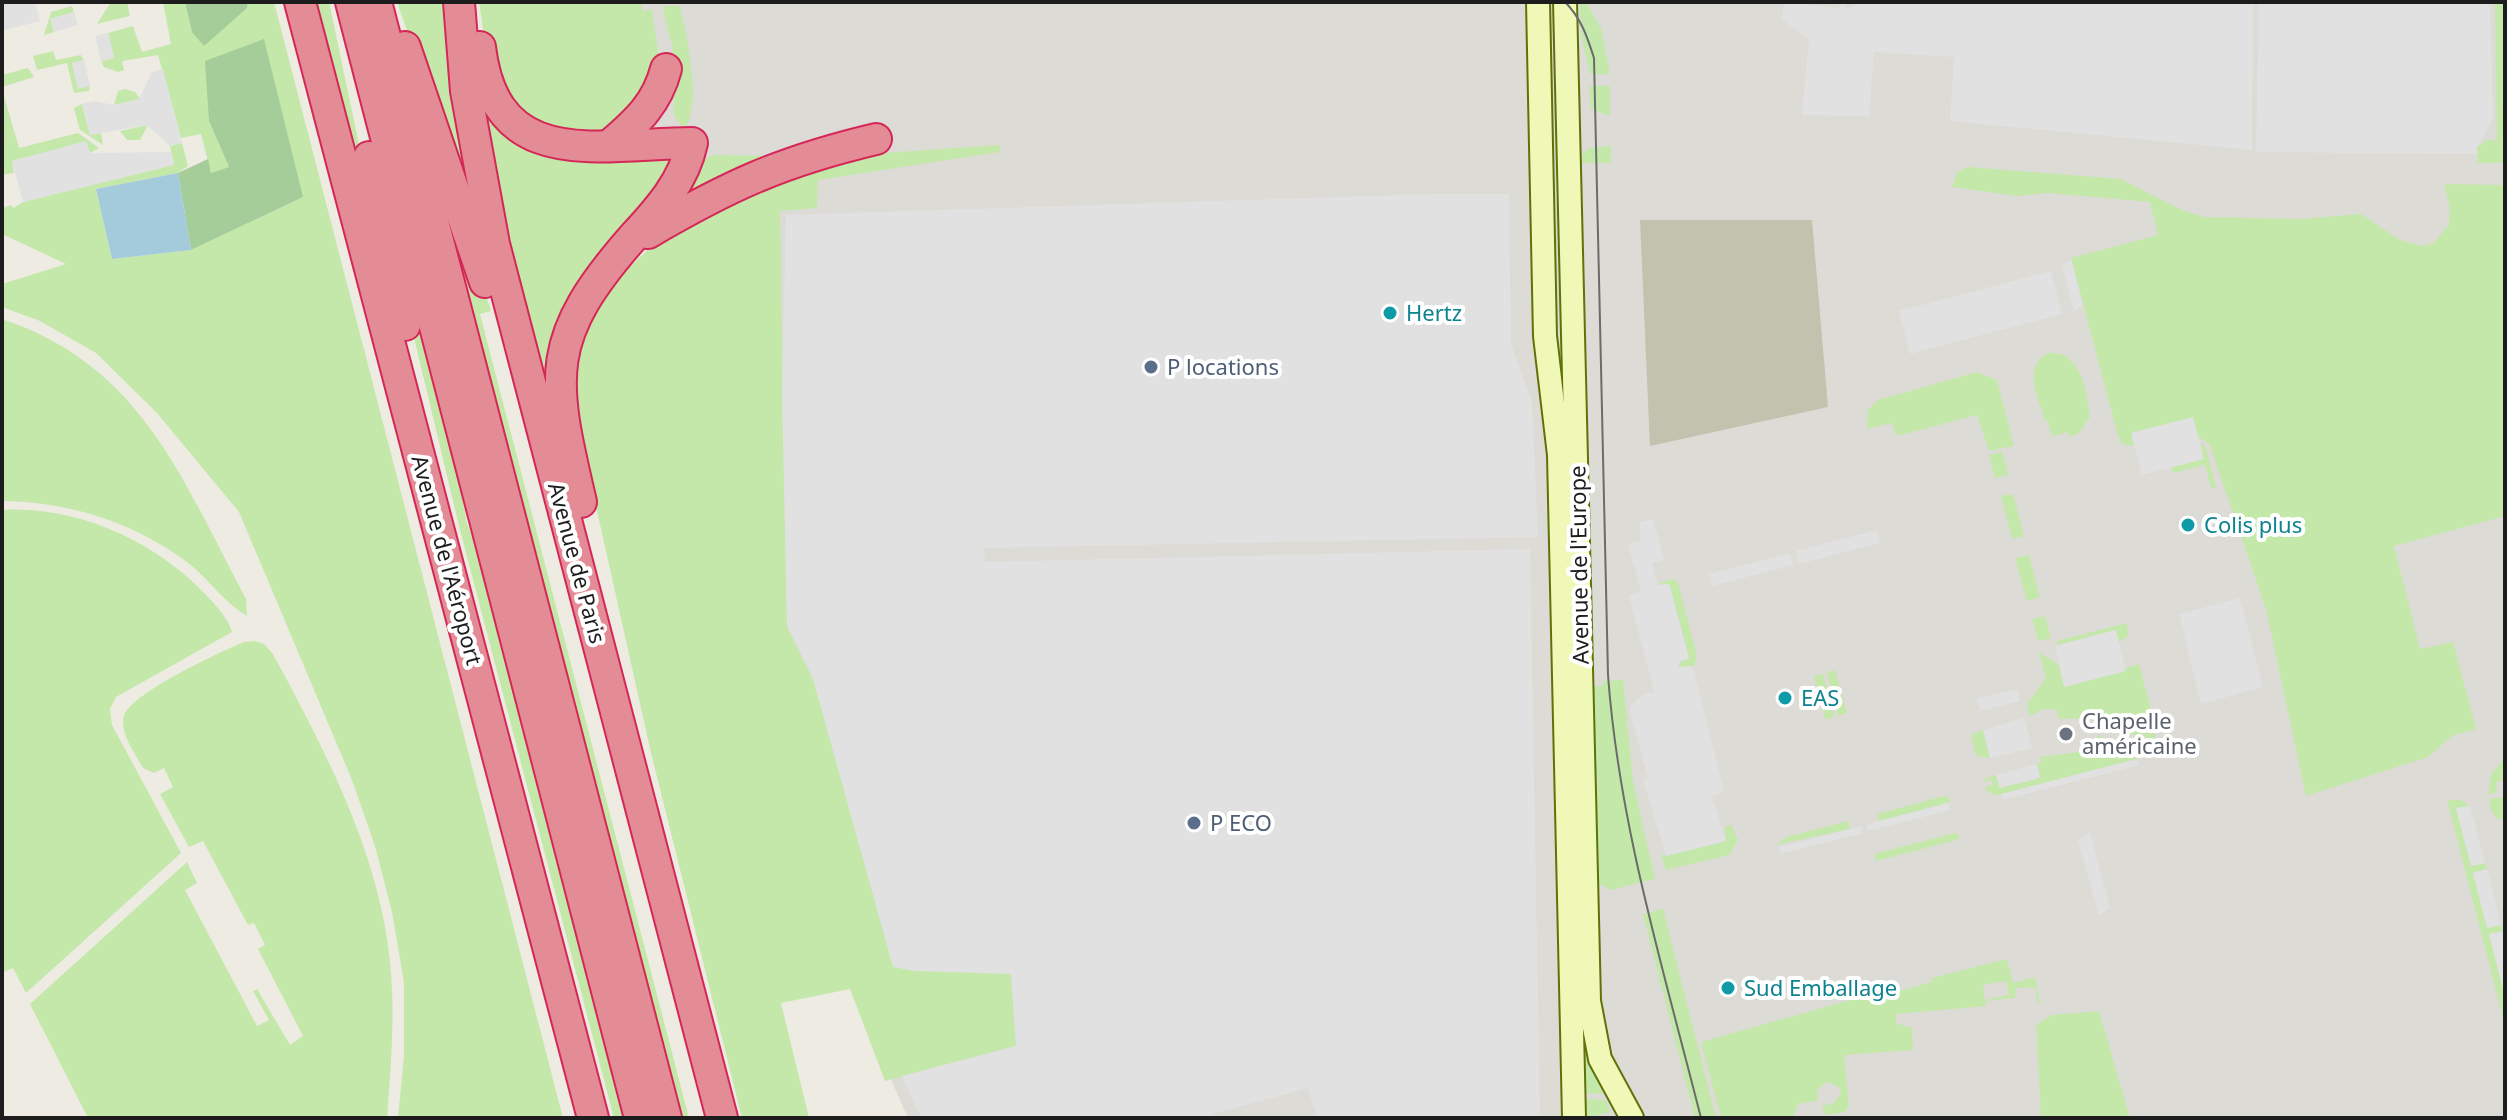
<svg xmlns="http://www.w3.org/2000/svg" width="2507" height="1120" font-family="'Noto Sans',sans-serif">
<style>
.airport{fill:#dddbd5}
.construction{fill:#c1c3af}
.grass{fill:#c4e8aa;fill-rule:evenodd}
.forest{fill:#a4cd99}
.parking{fill:#e1e1e1}
.water{fill:#a4cbdb}
.lines{fill:none;stroke-linecap:round;stroke-linejoin:round}
.secondary-casing{stroke:#5f7207;stroke-width:26}
.highway-casing{stroke:#d52757;stroke-width:34}
.secondary{stroke:#f0f8b8;stroke-width:22}
.highway{stroke:#e48c96;stroke-width:30}
.tram{stroke:#6b6b6b;stroke-width:2}
.culture-dot{fill:#0f9aa8;stroke:#fff;stroke-width:3}
.service-dot{fill:#5c6f8a;stroke:#fff;stroke-width:3}
.worship-dot{fill:#6b7280;stroke:#fff;stroke-width:3}
.labels{text-anchor:middle;stroke-width:8;stroke-linejoin:round;paint-order:stroke}
.culture-label{font-size:22px;fill:#0d838f;stroke:#fff;text-anchor:start}
.service-label{font-size:22px;fill:#4e5e75;stroke:#fff;text-anchor:start}
.street-label{font-size:22px;fill:#1d1d1d;stroke:#fff}
.worship-label{font-size:22px;fill:#5b616d;stroke:#fff;text-anchor:start}
</style>
<rect width="100%" height="100%" fill="#eeebe3"/>
<path class="airport" d="M488,2H2505V1118H908L667,575L679,146Z"/>
<path class="construction" d="M1640,220H1812L1828,407L1650,446Z"/>
<g class="grass">
<path d="M111,2H127L130,16L97,24Z"/>
<path d="M163,2H185L192,32L247,8L248,2H274L563,1118H398L404,1056V983L392,912L375,846L352,780L239,512L157,413L96,353L40,321L2,307V284L66,264L2,234V208L11,205L13,208L23,202L174,164L170,146L182,143L188,166L178,173L96,189L112,259L191,250L303,197L209,121L229,167L211,173L201,134L181,138L158,55L122,61L124,70L118,72L104,67L101,61L114,58L108,33L133,26L142,52L171,44Z"/>
<path d="M313,2H329L364,168L367,213Z"/>
<path d="M397,2H445L467,161L454,165Z"/>
<path d="M479,2H640L643,11L652,9L660,65L635,115L588,140L523,123L485,43Z"/>
<path d="M1580,2H1586L1601,28L1610,74H1590L1581,35Z"/>
<path d="M2495,2H2505V163H2478L2477,147L2487,140H2497Z"/>
<path d="M72,6L74,12L51,19L54,32L44,35L51,12Z"/>
<path d="M662,6H680C686,35 703,105 684,130L674,115L672,45Z"/>
<path d="M53,51L56,60L81,55L84,60L72,63L78,88L90,86L89,91L74,93L67,63L37,70L33,56Z"/>
<path d="M28,68L34,77L2,87V75Z"/>
<path d="M1589,86H1610V116L1591,109Z"/>
<path d="M480,88L495,116L675,154L552,385H542L509,256Z"/>
<path d="M2,89L19,148L78,133L99,148L90,153L86,142L12,161L14,173L2,175Z"/>
<path d="M125,89L135,92L140,99L114,105L118,91Z"/>
<path d="M82,104L90,135L101,133L103,145L80,130L74,108Z"/>
<path d="M148,125L140,140H127L120,131Z"/>
<path d="M1000,145V152L818,180L817,208L780,211L787,626L813,679L1011,973L1016,1046L885,1081L850,989L781,1003L809,1118H742L651,753L581,439L572,393L576,348L586,321L612,283L677,223L840,156Z"/>
<path d="M1611,146V163H1582L1583,154L1589,148Z"/>
<path d="M710,156L716,155L778,156L680,205L699,166Z"/>
<path d="M1968,167L2121,179L2182,210L2204,217L2300,219L2361,214L2400,240L2422,246L2434,243L2449,224L2450,209L2444,184L2505,185V516L2394,546L2420,649L2453,642L2476,729L2452,736L2428,757L2306,796L2266,609L2209,443L2198,437L2193,418L2132,433L2134,446L2122,444L2118,436L2071,258L2158,235L2150,202L2049,193L2017,196L1952,187L1957,172Z"/>
<path d="M454,208L455,245L472,278L471,251L491,311L480,314L689,1118H677L583,753L571,690L440,213Z"/>
<path d="M406,258L455,459L467,523L491,584L630,1118H614L460,530L405,300Z"/>
<path d="M2,319C142,366 182,479 246,599L247,616C225,603 211,582 192,566C137,523 71,502 2,501Z"/>
<path d="M2049,353C2082,350 2086,392 2090,417L2079,433L2070,437L2068,432L2052,436L2048,421H2045C2039,400 2021,365 2049,353Z"/>
<path d="M1977,372L1997,380L2014,446L1989,451L1977,415L1897,436L1892,423L1867,429L1868,410L1878,400Z"/>
<path d="M2201,443L2205,446L2216,487L2211,488L2205,465L2173,473L2171,467L2203,459Z"/>
<path d="M2002,452L2008,475L1995,478L1989,455Z"/>
<path d="M2013,494L2024,536L2012,539L2001,496Z"/>
<path d="M2,510C78,505 157,542 208,597C217,607 228,618 232,632L116,697L110,709L112,725L181,853L26,993L13,968L2,973Z"/>
<path d="M2029,555L2040,597L2027,601L2015,558Z"/>
<path d="M1673,579L1678,582L1697,656L1695,665L1684,669L1678,664L1689,658L1670,585L1657,584Z"/>
<path d="M2045,616L2051,638L2038,641L2032,619Z"/>
<path d="M2127,623L2128,636L2119,642L2115,630L2058,645L2057,641Z"/>
<path d="M255,641L264,644L273,654C329,758 388,869 392,990C394,1033 390,1075 387,1118H88L30,1004L187,862L197,883L185,890L257,1026L269,1020L253,991L257,989L290,1045L303,1036L258,949L265,945L254,923L248,925L203,841L189,847L160,794L173,787L164,768L154,773L143,768C136,755 119,733 124,716C131,693 220,652 244,642Z"/>
<path d="M2039,652L2059,665L2065,687L2139,664L2154,722L2155,739L2100,728L2099,718L2059,719L2056,709H2044L2030,716L2027,704L2046,678Z"/>
<path d="M1835,670L1847,713L1838,716L1827,673Z"/>
<path d="M1823,674L1834,717L1825,719L1814,676Z"/>
<path d="M1623,680L1633,782L1655,879L1611,890L1595,882L1589,687L1603,686V681Z"/>
<path d="M1983,730L1990,758L1976,756L1971,735Z"/>
<path d="M2097,736L2152,747L2137,759L1998,795L1987,792L1985,787L1993,785L1992,780L1983,782L1986,778L1996,775L2000,787L2040,777L2037,764L2042,762L2040,757L2094,750Z"/>
<path d="M2505,758V780L2496,782L2497,792L2488,795L2491,774Z"/>
<path d="M1944,796L1949,797L1950,802L1879,822L1877,814Z"/>
<path d="M2505,797V820C2492,820 2491,809 2489,799Z"/>
<path d="M2447,800H2461L2470,806L2456,809L2471,866L2485,863L2487,869L2473,873L2488,928L2501,925L2503,931L2489,935L2505,989V1026Z"/>
<path d="M1848,821L1850,829L1776,845L1787,837Z"/>
<path d="M1731,825L1738,840L1729,855L1666,870L1661,854L1666,856L1726,841L1725,827Z"/>
<path d="M1955,833L1960,836L1957,840L1876,861L1874,854Z"/>
<path d="M1663,909L1716,1118H1695L1643,914Z"/>
<path d="M2007,959L2013,983L2035,977L2040,1003L2037,1002L2035,987L2016,988L2015,998L1985,1001L1986,1006L1896,1014V1023L1912,1028L1913,1050L1844,1055L1849,1105L1845,1112L1826,1115L1822,1106L1834,1103L1841,1094L1839,1087L1827,1082L1817,1090L1818,1101L1798,1104L1793,1118H1721L1701,1042L1879,992L1881,996L1932,982V978ZM2006,981L2009,995L1985,1000L1983,985Z"/>
<path d="M2099,1011L2130,1118H2041L2036,1025L2052,1015Z"/>
<path d="M1586,1044L1587,1046L1603,1094L1584,1093L1583,1046Z"/>
<path d="M1584,1099L1606,1100L1610,1112L1585,1118Z"/>
</g>
<g class="forest">
<path d="M185,2H248L247,8L204,46L192,32Z"/>
<path d="M264,39L303,197L191,250L178,173L208,159L211,173L229,167L209,121L205,61Z"/>
</g>
<g class="parking">
<path d="M2,2H35L40,21L2,31Z"/>
<path d="M1784,2L1838,8L1843,2L1847,9L1862,2H2253L2252,150L1950,121L1954,57L1874,52L1869,116L1802,115L1809,39L1782,20Z"/>
<path d="M2259,2H2490L2493,119L2477,147L2478,154L2256,152Z"/>
<path d="M74,12L78,25L54,32L50,19Z"/>
<path d="M108,33L114,58L101,61L95,36Z"/>
<path d="M84,60L90,86L78,89L72,63Z"/>
<path d="M163,69L182,143L170,146L147,125L90,135L82,104L94,101L114,105L139,99L152,72Z"/>
<path d="M86,141L90,153L171,152L174,165L23,202L12,161Z"/>
<path d="M1433,194H1509L1511,344L1532,402L1538,537L984,548L985,562L1530,549L1540,1118H1317L1308,1088L1213,1114V1118H921L902,1076L1016,1046L1011,974L915,971L893,967L813,679L787,626L782,391L786,215Z"/>
<path d="M2071,259L2083,304L2074,312L2062,266Z"/>
<path d="M2051,271L2062,314L1910,354L1899,311Z"/>
<path d="M2193,417L2204,459L2142,475L2131,433Z"/>
<path d="M1653,519L1664,560L1652,563L1658,586L1669,584L1689,659L1680,661L1678,667L1692,666L1724,790L1712,797L1726,841L1666,856L1643,780L1648,778L1629,708L1642,695L1654,692L1629,595L1641,591L1628,544L1640,541V522Z"/>
<path d="M1877,530L1880,543L1799,564L1796,551Z"/>
<path d="M1790,553L1793,565L1712,586L1709,574Z"/>
<path d="M2240,598L2263,687L2201,704L2179,614Z"/>
<path d="M2116,630L2126,671L2064,687L2055,646Z"/>
<path d="M2017,689L2020,701L1980,711L1977,699Z"/>
<path d="M2024,718L2032,748L1990,758L1983,730Z"/>
<path d="M2137,759L2139,765L2003,800L2001,794Z"/>
<path d="M2037,764L2040,778L2000,788L1996,775Z"/>
<path d="M1948,803L1950,810L1868,831L1867,824Z"/>
<path d="M2470,806L2485,863L2471,866L2456,808Z"/>
<path d="M1862,826L1863,833L1781,854L1779,847Z"/>
<path d="M2090,832L2110,908L2099,916L2078,840Z"/>
<path d="M2487,869L2501,925L2487,928L2473,873Z"/>
<path d="M2503,931L2505,940L2503,989L2489,934Z"/>
</g>
<path class="water" d="M178,173L191,250L112,259L96,189Z"/>
<g class="lines">
<defs>
<g id="secondary">
<path d="M1538,2L1545,336L1559,455L1574,1118"/>
<path d="M1565,2L1589,1001L1600,1059L1632,1118"/>
</g>
<g id="highway">
<path d="M300,2L593,1118"/>
<path d="M351,2L640,1118"/>
<path d="M376,2L666,1118"/>
<path d="M459,2L466,91L494,244L722,1118"/>
<path d="M405,47L485,282"/>
<path d="M480,47C495,173 597,144 692,143C684,181 659,209 634,236C544,338 551,375 581,502"/>
<path d="M611,144C638,121 657,103 666,69"/>
<path d="M369,157L405,325"/>
<path d="M648,233C730,185 783,161 876,139"/>
</g>
</defs>
<use href="#secondary" class="secondary-casing"/>
<use href="#highway" class="highway-casing"/>
<use href="#secondary" class="secondary"/>
<use href="#highway" class="highway"/>
<path class="tram" d="M1565,2C1581,18 1587,36 1594,58L1608,675C1619,826 1664,971 1701,1118"/>
</g>
<g class="culture-dot">
<circle cx="1390" cy="313" r="8"/>
<circle cx="2188" cy="525" r="8"/>
<circle cx="1785" cy="698" r="8"/>
<circle cx="1728" cy="988" r="8"/>
</g>
<g class="service-dot">
<circle cx="1151" cy="367" r="8"/>
<circle cx="1194" cy="823" r="8"/>
</g>
<circle class="worship-dot" cx="2066" cy="734" r="8"/>
<g class="labels">
<g class="culture-label">
<text x="1406" y="321">Hertz</text>
<text x="2204" y="533">Colis plus</text>
<text x="1801" y="706">EAS</text>
<text x="1744" y="996">Sud Emballage</text>
</g>
<g class="service-label">
<text x="1167" y="375">P locations</text>
<text x="1210" y="831">P ECO</text>
</g>
<g class="street-label">
<text transform="translate(447 560) rotate(75)" y="8">Avenue de l'Aéroport</text>
<text transform="translate(577 563) rotate(75)" y="8">Avenue de Paris</text>
<text transform="translate(1579 565) rotate(-91)" y="8">Avenue de l'Europe</text>
</g>
<g class="worship-label">
<text x="2082" y="729">Chapelle<tspan x="2082" dy="25">américaine</tspan></text>
</g>
</g>
<rect width="2507" height="1120" fill="none" stroke="#1d1d1d" stroke-width="8"/>
</svg>
